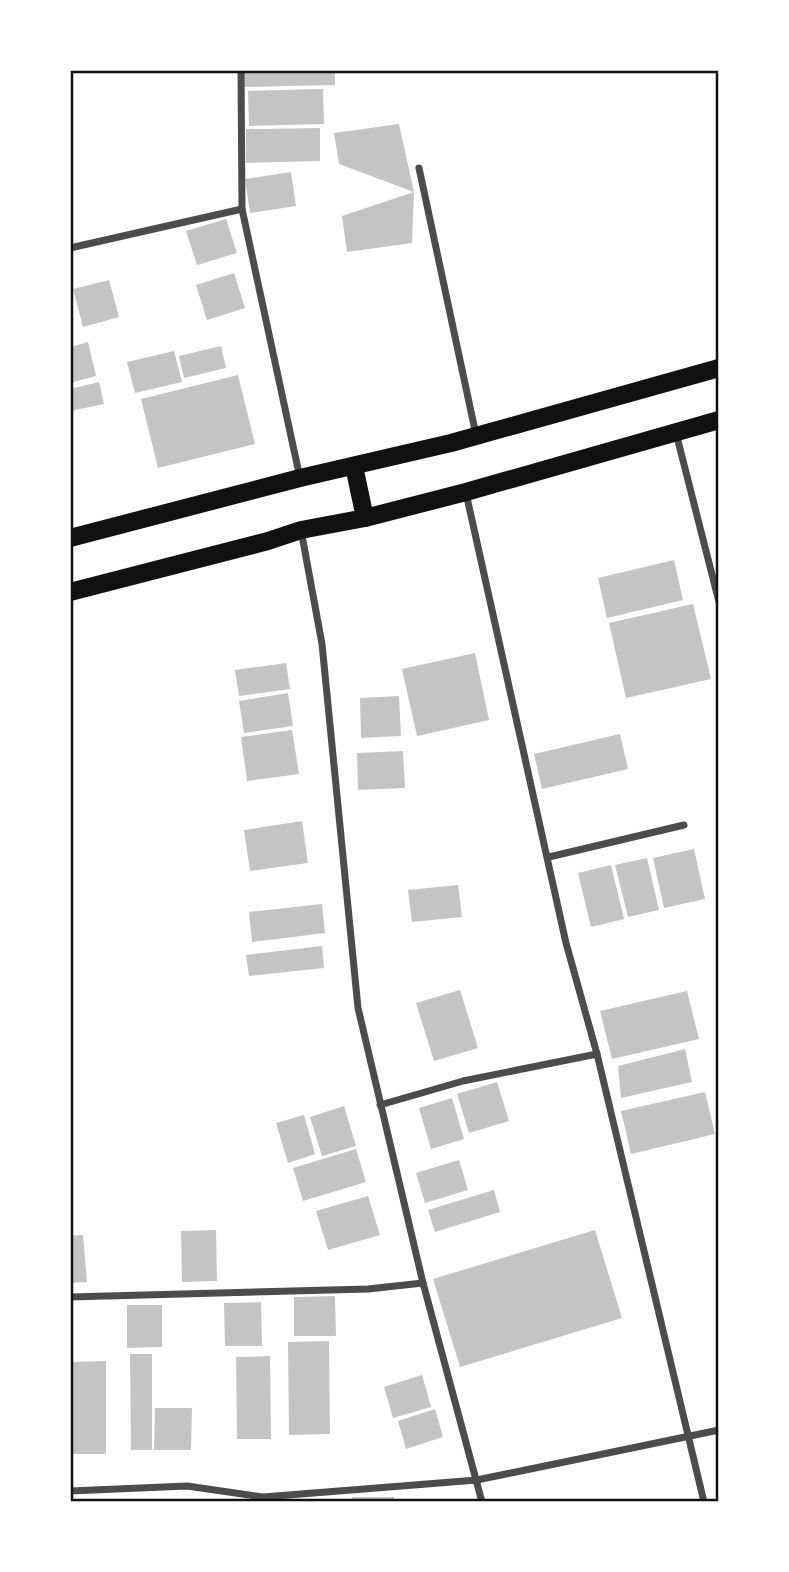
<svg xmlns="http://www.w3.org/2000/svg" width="789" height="1572" font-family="'Fira Sans',sans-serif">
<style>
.building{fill:#c4c4c4}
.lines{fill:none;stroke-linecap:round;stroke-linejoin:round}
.minor{stroke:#4c4c4c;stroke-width:7}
.primary{stroke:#111;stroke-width:18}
.neatline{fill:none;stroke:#111;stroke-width:2.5}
</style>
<rect width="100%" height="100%" fill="#fff"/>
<g class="building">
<path d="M244,70H335V85L244,87Z"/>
<path d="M323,89L324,124L249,126L248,91Z"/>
<path d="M399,124L414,192L339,164L334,133Z"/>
<path d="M320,128V161L246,163V129Z"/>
<path d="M291,172L296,206L250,213L245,179Z"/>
<path d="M414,192L412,243L347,252L342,216Z"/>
<path d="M226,219L237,253L197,265L186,231Z"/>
<path d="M234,273L245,308L207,320L196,285Z"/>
<path d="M109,280L119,317L83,327L73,289Z"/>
<path d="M88,342L96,376L70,383V347Z"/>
<path d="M221,346L226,368L184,378L179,356Z"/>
<path d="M174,351L182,382L135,393L127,362Z"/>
<path d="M238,375L255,444L158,468L141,399Z"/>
<path d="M99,382L104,404L70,411V389Z"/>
<path d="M674,560L683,600L607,618L598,578Z"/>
<path d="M693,604L711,679L626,698L609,623Z"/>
<path d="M475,653L489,720L417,736L402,669Z"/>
<path d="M286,663L290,689L239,696L235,670Z"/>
<path d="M288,693L293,726L244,733L239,701Z"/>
<path d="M399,696L401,736L361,738L360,698Z"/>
<path d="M292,730L299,774L247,781L241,737Z"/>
<path d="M620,734L628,769L542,789L534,754Z"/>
<path d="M403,751L405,788L358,790L357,753Z"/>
<path d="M302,821L308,863L250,871L244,830Z"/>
<path d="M694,849L705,899L664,908L653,858Z"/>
<path d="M647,858L659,910L628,917L615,865Z"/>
<path d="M611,865L624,919L591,927L578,873Z"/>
<path d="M458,885L462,917L412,922L408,890Z"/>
<path d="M322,904L325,933L252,942L249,912Z"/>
<path d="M322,946L324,968L249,976L246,955Z"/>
<path d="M460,990L478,1048L434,1061L416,1003Z"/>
<path d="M687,991L699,1039L612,1059L600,1011Z"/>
<path d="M685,1049L692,1082L621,1098L618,1066Z"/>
<path d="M497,1082L509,1121L469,1133L457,1094Z"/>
<path d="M705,1092L715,1134L631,1154L621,1111Z"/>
<path d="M452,1098L464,1139L431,1149L419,1108Z"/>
<path d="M344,1106L356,1146L322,1156L310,1117Z"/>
<path d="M304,1115L315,1154L288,1163L276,1123Z"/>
<path d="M356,1149L366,1182L303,1201L293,1168Z"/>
<path d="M459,1160L468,1190L425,1203L416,1173Z"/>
<path d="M494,1190L500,1212L435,1232L428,1210Z"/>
<path d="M368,1196L380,1235L328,1250L316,1211Z"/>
<path d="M216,1230L217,1281L182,1282L181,1231Z"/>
<path d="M595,1230L622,1318L460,1367L433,1279Z"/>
<path d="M83,1235L87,1282L70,1283V1236Z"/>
<path d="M335,1296L336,1336H294V1297Z"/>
<path d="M261,1302L262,1346H225L224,1303Z"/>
<path d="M127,1305H162V1347L127,1348Z"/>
<path d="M329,1341L330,1434L289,1435L288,1342Z"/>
<path d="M130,1354H152V1450H131Z"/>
<path d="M270,1356L271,1439H237L236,1357Z"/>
<path d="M106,1361V1454H70V1362Z"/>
<path d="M422,1375L431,1407L393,1418L384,1387Z"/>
<path d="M155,1408H192L191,1450H154Z"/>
<path d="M435,1409L443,1437L406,1449L398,1421Z"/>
<rect x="352" y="1497" width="42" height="5"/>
</g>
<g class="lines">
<g class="minor">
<path d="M241,70L242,209L300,478"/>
<path d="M419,168L476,435"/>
<path d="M70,248L242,209"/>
<path d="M676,433L719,602"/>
<path d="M466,493L566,943L597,1054L704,1502"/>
<path d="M301,530L322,644L358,1008L423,1283L482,1502"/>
<path d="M549,857L684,825"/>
<path d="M380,1105L463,1081L597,1054"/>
<path d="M70,1297L368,1289L423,1283"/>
<path d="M70,1491L187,1486L263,1497L477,1480L719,1430"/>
</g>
<g class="primary">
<path d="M354,466L365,518"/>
<path d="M70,538L300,478L451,443L719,368"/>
<path d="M70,592L268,541L301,530L365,518L466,492L719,420"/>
</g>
</g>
<rect width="789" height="1572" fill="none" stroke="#ffffff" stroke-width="144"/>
<rect x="72" y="72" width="645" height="1428" class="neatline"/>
</svg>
